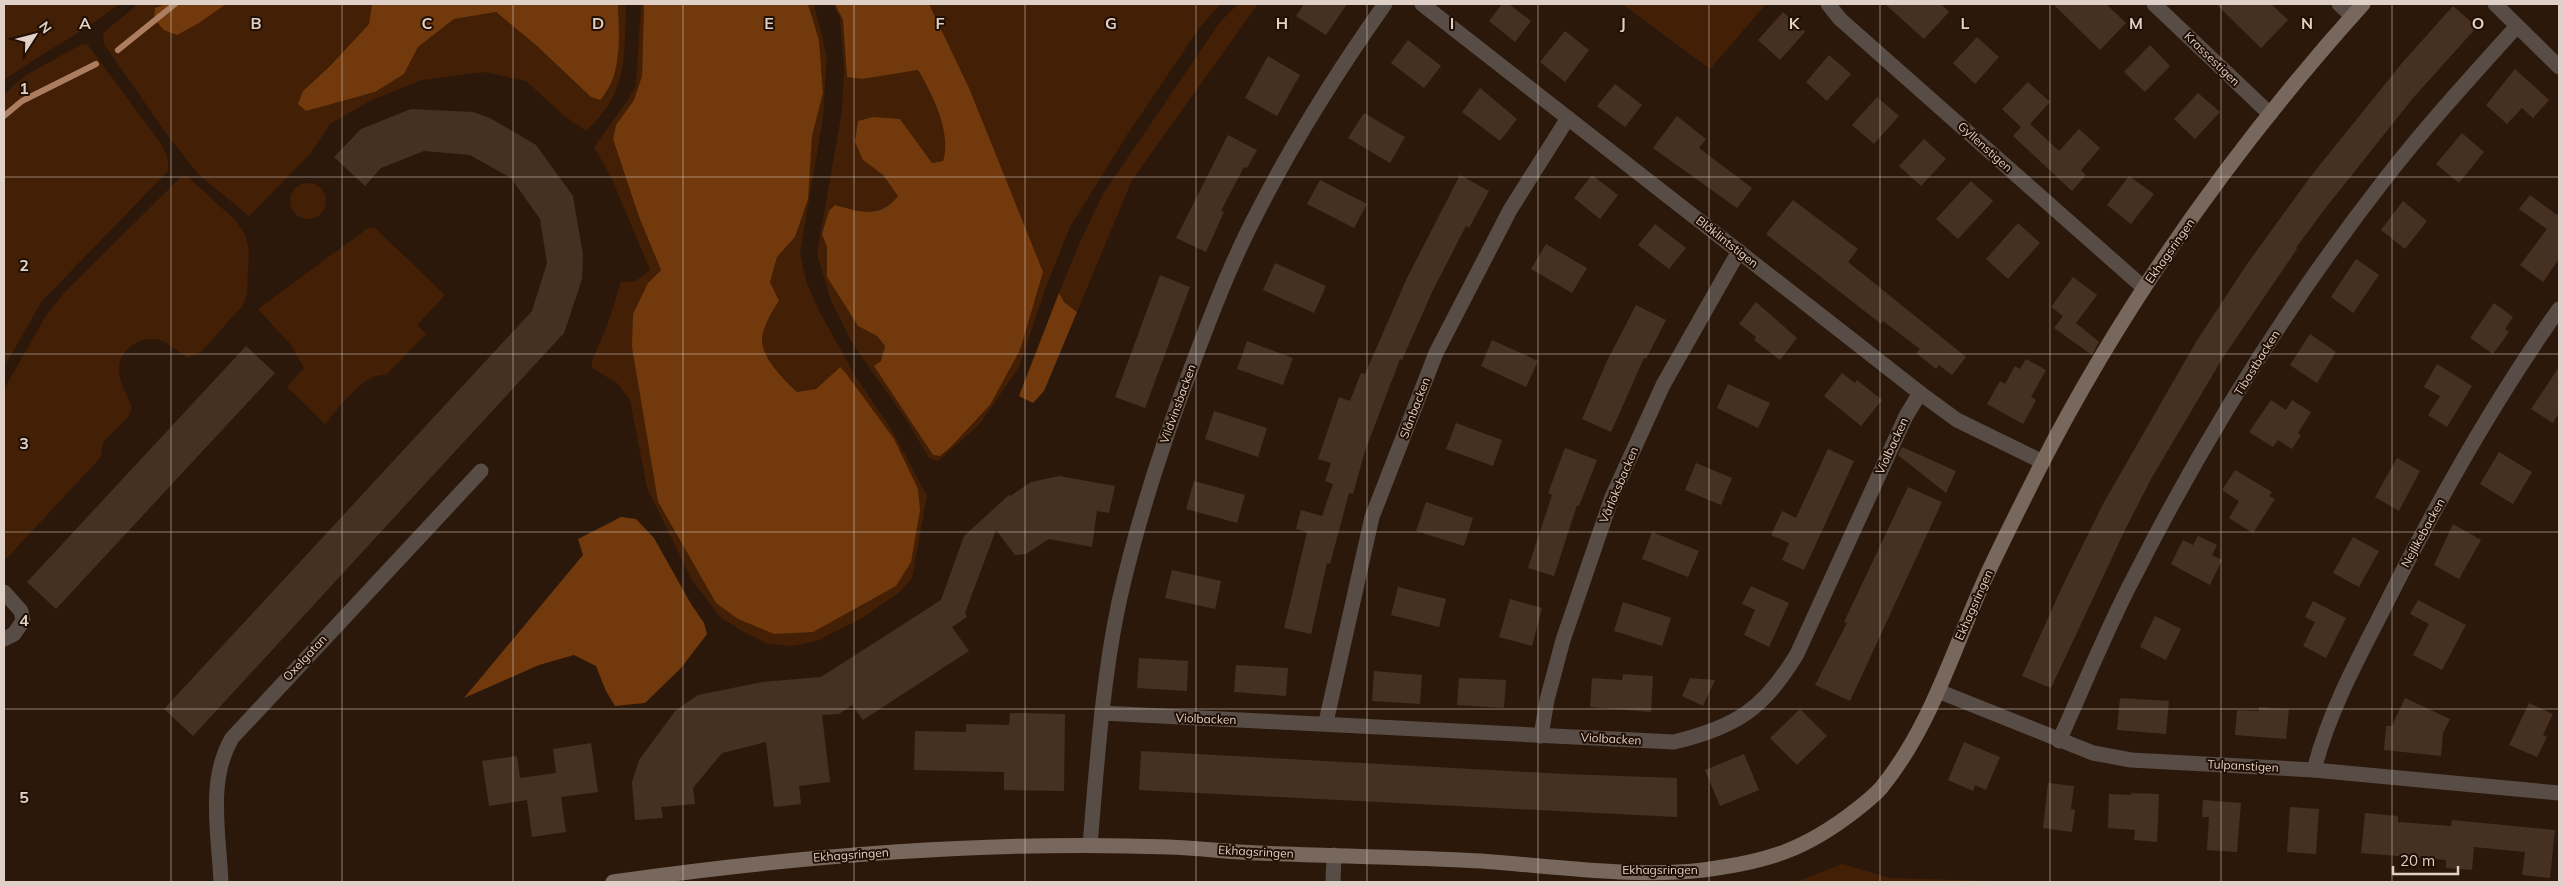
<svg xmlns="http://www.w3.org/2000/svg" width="2563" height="886" font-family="Mulish,sans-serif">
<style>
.green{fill:#421f05}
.forest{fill:#723a0c}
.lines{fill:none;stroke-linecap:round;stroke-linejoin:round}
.stream{stroke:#ac7e5f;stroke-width:6}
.building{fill:#463022}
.street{stroke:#574d46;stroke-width:15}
.secondary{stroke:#78675c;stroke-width:15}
.grid{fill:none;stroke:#dfd0c8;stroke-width:1;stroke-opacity:0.55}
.labels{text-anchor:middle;stroke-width:4;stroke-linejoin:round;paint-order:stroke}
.street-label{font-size:12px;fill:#dfd0c8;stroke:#220f03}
.grid-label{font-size:16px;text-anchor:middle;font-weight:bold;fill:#dfd0c8;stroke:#220f03;stroke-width:4;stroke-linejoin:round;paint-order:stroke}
</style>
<rect width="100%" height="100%" fill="#2c180a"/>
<g class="green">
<path d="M4,4H119C83,33 41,53 4,80Z"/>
<path d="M138,4H166L155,8L199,23L226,4H372L369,24L330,66L303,91L306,111L375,92L404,74L418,47L454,19L496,12L537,46L607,93C618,62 619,36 618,4H626C624,57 629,92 586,131L563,115L526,81L484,72L422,80L372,100L330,124L311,153L249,216L199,175L168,136L104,44L103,33Z"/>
<path d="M641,4H644L642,76L634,100L616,125L613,139L639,217L661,270L648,283L645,420L658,503L716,603L845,372L839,367L816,389L797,392C784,380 763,359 762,341C762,328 772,311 779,301L770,282L777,257L795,237L809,167L812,136L823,93L819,40L808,4H814L827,56L823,118L800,253L806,281L819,311L856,377L893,432L927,496L912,578L900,592L862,618L817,641L791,646L768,644L742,631L720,617L692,580L647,488L630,400L617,383L592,368V361L607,326L621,282L636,281L650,270L611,177L594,147L627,101L636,86Z"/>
<path d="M833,4H835L843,20L847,77L862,79L918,70C932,96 952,130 943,161L932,163L900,119L863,160L883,175L898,196C880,218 860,212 835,205L822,234L827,247V277L858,326L877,336L885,346L881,361L874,366L933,455L940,456L953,446L990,405L969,88L929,4H1221L1200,27L1125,138L1070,227L1046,287L1019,367L979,425L938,461L929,458L909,424L851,341L831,301L817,254L842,110L844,67L840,18Z"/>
<path d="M1238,4H1258L1132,180L1077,312L1064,302L1059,293L1080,242L1103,194L1220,22Z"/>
<path d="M1622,4H1766L1710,69Z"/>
<path d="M87,44L162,145L167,156L169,170L42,301L4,367V94L26,75L80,45Z"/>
<path d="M183,175L187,176L236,221L245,234L249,251L247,293L243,305L201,352L188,358C178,352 166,340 154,339C136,338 120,350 119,368C118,380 128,397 132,408L128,417L103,442L101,457L4,561V389L47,314L65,292Z"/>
<circle cx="308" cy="201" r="18"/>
<path d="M374,227L445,295L417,325L426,334L386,375C365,371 338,409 325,424L287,387L304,368L291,345L258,309L368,228Z"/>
<path d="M1842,864L1890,878L2031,882H1796Z"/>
</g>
<g class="forest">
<path d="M166,4H226L199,23L177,35L164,30L154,19L155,8Z"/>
<path d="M372,4H618C619,34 623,76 600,100L591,97L537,46L496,12L454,19L418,47L404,74L375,92L306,111L298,104L303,91L330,66L369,24Z"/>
<path d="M644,4H808L819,40L823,93L812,136L808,199L795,237L777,257L770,282L779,301C772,311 762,328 762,341C763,359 784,380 797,392L816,389L840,367L845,372L894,439L918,489L920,510L911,562L896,586L813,632L774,634L738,619L716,603L658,502L632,347L633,314L648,283L661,270L639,217L613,139L616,125L634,100L642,76Z"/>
<path d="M835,4H929L969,88L1043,272L1020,350L990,405L952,446L940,456L933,455L874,366L881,361L885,346L877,336L858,326L827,277V247L822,234L829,211L835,205C860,212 880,219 898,196L883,175L863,160L855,142L858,121L873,117L900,119L932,163L943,161C952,132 932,94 918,70L862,79L847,77L843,20Z"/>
<path d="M1059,293L1064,302L1077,312L1044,391L1033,403L1019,396Z"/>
<path d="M621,517L636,519L654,538L691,604L704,623L707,634L681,668L645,703L615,706L606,691L596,666L574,655L539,665L464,698L583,555L578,539Z"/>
</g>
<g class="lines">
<g class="stream">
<path d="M118,50L175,4"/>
<path d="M4,116L22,101L96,64"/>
</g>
</g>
<g class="building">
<path d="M1304,4H1347L1326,35L1296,16Z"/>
<path d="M1502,4H1509L1531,21L1515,42L1489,21Z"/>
<path d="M1885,4H1941L1949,12L1924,39Z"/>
<path d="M2053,4H2106L2126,23L2100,50Z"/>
<path d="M2216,4H2271L2288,20L2261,48Z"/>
<path d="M2453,6L2477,27L2413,98L2324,210L2296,248L2297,249L2222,359L2151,479L2124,532L2051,688L2022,676L2062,587L2103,504L2196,342L2247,264L2311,176L2402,63Z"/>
<path d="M1783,12L1805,32L1780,60L1758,40Z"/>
<path d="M1565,31L1589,50L1565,82L1540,62Z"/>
<path d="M1977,37L1999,57L1975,84L1953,63Z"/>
<path d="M1408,40L1441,66L1424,88L1391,63Z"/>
<path d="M2150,45L2170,66L2145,92L2124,72Z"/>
<path d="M1829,55L1851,74L1827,101L1806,82Z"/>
<path d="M1268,56L1300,75L1277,116L1245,98Z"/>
<path d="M2515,69L2549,100L2533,118L2522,108L2507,124L2486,105Z"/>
<path d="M2028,82L2050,102L2030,124L2059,151L2079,129L2100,148L2081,170L2086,175L2072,191L2013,136L2021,127L2002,109Z"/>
<path d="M1615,84L1642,105L1625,127L1597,106Z"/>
<path d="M1480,88L1517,119L1500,141L1462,112Z"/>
<path d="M2198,93L2220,112L2195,139L2174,119Z"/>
<path d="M1877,97L1899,116L1874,144L1852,125Z"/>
<path d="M411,109L473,112L490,118L536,145L573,196L583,255L582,279L564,333L193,736L164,709L532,311L547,263L540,219L511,178L470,155L424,151L381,168L365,186L334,157L361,129Z"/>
<path d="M1364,113L1405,137L1390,163L1348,138Z"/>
<path d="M1677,116L1706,139L1699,148L1752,188L1737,208L1653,148Z"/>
<path d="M2462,133L2484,152L2459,183L2436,164Z"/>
<path d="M1228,135L1257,150L1247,168L1244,167L1221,211L1224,212L1206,252L1176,238Z"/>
<path d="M1924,139L1946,159L1921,186L1899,166Z"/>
<path d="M1460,175L1489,191L1469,228L1466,226L1433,290L1402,360L1400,359L1365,451L1353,494L1349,493L1330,564L1327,563L1311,634L1284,628L1307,532L1296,529L1301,510L1322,516L1333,484L1325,481L1331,463L1318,459L1339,397L1350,401L1361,373L1365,374L1407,278Z"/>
<path d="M1592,175L1618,195L1600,219L1574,198Z"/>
<path d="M2129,176L2154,194L2131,224L2107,205Z"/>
<path d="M1320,180L1367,204L1354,228L1307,204Z"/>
<path d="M1971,181L1993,201L1958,239L1936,219Z"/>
<path d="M2530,195L2557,215L2559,212V259L2543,282L2520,265L2547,229L2519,209Z"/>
<path d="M1793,200L1858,249L1848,262L1966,357L1952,375L1939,365L1936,369L1916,353L1920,349L1883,321L1881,324L1766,234Z"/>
<path d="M2403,201L2427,221L2405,249L2381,230Z"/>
<path d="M2018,223L2040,243L2008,279L1986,259Z"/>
<path d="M1655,224L1686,248L1669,269L1638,245Z"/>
<path d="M1546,244L1587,268L1572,293L1531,269Z"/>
<path d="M2356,259L2379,275L2353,313L2331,297Z"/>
<path d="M1275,263L1326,286L1314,313L1263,290Z"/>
<path d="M1160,275L1190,287L1145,408L1115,397Z"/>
<path d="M2073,277L2097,295L2076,323L2099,342L2092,355L2054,328L2063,316L2051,307Z"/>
<path d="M1756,302L1797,338L1780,360L1754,340L1756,337L1739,324Z"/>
<path d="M2494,303L2513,317L2505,329L2509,332L2493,354L2470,338Z"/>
<path d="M1636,305L1666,320L1646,359L1644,358L1611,432L1582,419L1607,361Z"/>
<path d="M2310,334L2336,352L2317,383L2290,365Z"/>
<path d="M1492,340L1538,361L1526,387L1481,366Z"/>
<path d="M1247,341L1293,358L1283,385L1237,369Z"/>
<path d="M246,346L275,373L56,609L27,582Z"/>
<path d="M2026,359L2046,370L2031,397L2036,400L2023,424L1987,404L2000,381L2005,384L2015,366L2020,369Z"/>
<path d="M2437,364L2472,386L2447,427L2428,415L2440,396L2424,387Z"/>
<path d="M2559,367V413L2553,423L2531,409Z"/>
<path d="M1842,373L1855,383L1857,380L1882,400L1861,426L1824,396Z"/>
<path d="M1728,384L1770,403L1758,428L1717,408Z"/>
<path d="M2271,400L2286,410L2292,400L2311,412L2298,433L2301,435L2292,449L2278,440L2273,447L2249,432Z"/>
<path d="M1214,411L1267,428L1258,457L1205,439Z"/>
<path d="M1456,423L1502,440L1493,466L1446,449Z"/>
<path d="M1902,447L1956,471L1946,493L1898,455Z"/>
<path d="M1565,448L1597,460L1579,506L1577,505L1554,576L1528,568L1552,495L1548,493Z"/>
<path d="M1828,449L1854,461L1804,570L1782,560L1789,543L1771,535L1782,511L1796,518Z"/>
<path d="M2499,452L2532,472L2513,504L2480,484Z"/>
<path d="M2397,458L2420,471L2399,511L2375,497Z"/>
<path d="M1696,463L1732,478L1721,505L1685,490Z"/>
<path d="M2235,470L2272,492L2269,496L2275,499L2253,533L2229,518L2239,501L2222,490Z"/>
<path d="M1059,476L1115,486L1109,513L1097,511L1092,547L1049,539L1026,554L1015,555L996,530L965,613L967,617L952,627L969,651L863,720L852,705L839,714L822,715L830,782L799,786L801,804L774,807L766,742L722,753L693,788L695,804L661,807L663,818L635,820L632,782L639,760L676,710L698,695L762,682L821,677L941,600L964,536L1010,494L1009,497L1031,482Z"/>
<path d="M1194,481L1245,495L1237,523L1186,509Z"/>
<path d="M1908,487L1942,502L1850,701L1815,685L1847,623L1844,622Z"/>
<path d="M1426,502L1473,518L1464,546L1416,531Z"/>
<path d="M2453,524L2481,540L2459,579L2434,565Z"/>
<path d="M1652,532L1699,551L1688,577L1642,559Z"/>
<path d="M2198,536L2217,545L2212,555L2222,560L2210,585L2171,564L2183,540L2193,545Z"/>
<path d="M2353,537L2379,551L2359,587L2333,573Z"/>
<path d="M1172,570L1221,581L1215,609L1165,598Z"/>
<path d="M1751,586L1789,603L1769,647L1744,635L1755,610L1742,604Z"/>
<path d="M1398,587L1446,599L1439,627L1391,615Z"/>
<path d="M1510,599L1542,608L1532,646L1499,637Z"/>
<path d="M2418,600L2466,625L2442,670L2413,655L2429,624L2410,614Z"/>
<path d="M2313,601L2346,618L2326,658L2303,646L2315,622L2305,617Z"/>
<path d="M1623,602L1671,618L1662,646L1614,631Z"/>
<path d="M2155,616L2181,629L2166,660L2140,647Z"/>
<path d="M1139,658L1188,661L1187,691L1137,688Z"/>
<path d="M1236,665L1288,668L1286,696L1234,692Z"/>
<path d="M1374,671L1422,675L1420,704L1372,701Z"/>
<path d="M1623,674L1653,676L1651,712L1590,707L1592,678L1622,680Z"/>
<path d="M1459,678L1506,680L1504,708L1457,705Z"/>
<path d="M1690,678L1715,680L1703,706L1682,696Z"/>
<path d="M2120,698L2169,701L2166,734L2117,730Z"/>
<path d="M2405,698L2450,719L2443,733L2441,756L2384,750L2386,726H2392Z"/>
<path d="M2529,703L2553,714L2543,735L2547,737L2537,757L2509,745Z"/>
<path d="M2259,707L2289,709L2286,739L2235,735L2237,710L2259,711Z"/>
<path d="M1800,709L1827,736L1797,765L1770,738Z"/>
<path d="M1010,713L1065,714L1064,791L1004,790V772L914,770L915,731L966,732V724L1009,725Z"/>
<path d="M1964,742L2000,757L1986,790L1975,785L1973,791L1948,780Z"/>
<path d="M591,743L598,792L561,797L566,832L532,837L527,800L489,806L482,761L517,756L520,778L556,773L553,749Z"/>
<path d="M1141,751L1565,774L1677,778V817L1139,790Z"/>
<path d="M1744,754L1759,790L1720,806L1705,770Z"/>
<path d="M2048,783L2074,786L2071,809L2075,810L2072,832L2043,828Z"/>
<path d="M2131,793L2159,794L2157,842L2134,840L2135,830L2108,828L2109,794L2131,795Z"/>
<path d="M2203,800L2241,803L2237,852L2207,850L2209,817H2202Z"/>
<path d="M2290,807L2319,809L2316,854L2287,852Z"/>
<path d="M2365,813L2398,816V822L2451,826L2452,820L2555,830L2550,878L2522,875L2525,852L2474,847L2472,870L2446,868V860L2361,853Z"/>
</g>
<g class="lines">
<g class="street">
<path d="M1422,4L1920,393L1957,420L2043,462"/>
<path d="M1828,4L1840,19L2144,288"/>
<path d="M2154,4L2270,114"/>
<path d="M2339,4L2352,16"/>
<path d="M2495,4L2559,67"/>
<path d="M4,592L21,611L23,621L14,634L4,639"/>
<path d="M1938,691L2093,753L2131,760L2314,770L2559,793"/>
<path d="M1102,713L1674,742C1736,727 1764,709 1797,654L1906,416L1920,393"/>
<path d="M1326,722L1372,517L1436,353L1510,210L1568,118"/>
<path d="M1541,736L1547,700L1563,640L1612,497L1663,385L1739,251"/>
<path d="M2059,741C2084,686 2106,630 2134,577C2205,437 2289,302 2385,179C2426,126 2472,76 2517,26"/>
<path d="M2314,770C2328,715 2355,664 2381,614C2433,509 2491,405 2559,309"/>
<path d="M1090,845C1097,764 1102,682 1119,602C1138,517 1165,436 1196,355C1215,305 1234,256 1259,209C1296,137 1339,69 1385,4"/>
<path d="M221,882C219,835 207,780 232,738L481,471"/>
<path d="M1333,882L1334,855"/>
</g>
<path class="secondary" d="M613,882C797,856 983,840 1169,847C1199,848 1228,852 1258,853C1332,856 1407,857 1481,861C1552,866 1633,878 1703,870C1767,862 1805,850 1856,810C1865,803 1874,796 1881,788C1931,727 1953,649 1985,579C2002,542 2021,505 2039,469C2125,301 2237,144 2363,4"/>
</g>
<path class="grid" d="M171,4V882M342,4V882M513,4V882M683,4V882M854,4V882M1025,4V882M1196,4V882M1367,4V882M1538,4V882M1709,4V882M1880,4V882M2050,4V882M2221,4V882M2392,4V882M4,177H2559M4,354H2559M4,532H2559M4,709H2559"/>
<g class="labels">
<g class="street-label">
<text transform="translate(2212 59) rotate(44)" y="4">Krassestigen</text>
<text transform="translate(1985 147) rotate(42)" y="4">Gyllenstigen</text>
<text transform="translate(1727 242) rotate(38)" y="4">Blåklintstigen</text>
<text transform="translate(2170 251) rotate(-55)" y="4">Ekhagsringen</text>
<text transform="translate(2257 363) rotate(-58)" y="4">Tibastbacken</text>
<text transform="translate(1178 404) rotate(-70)" y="4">Vildvinsbacken</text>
<text transform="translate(1415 408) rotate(-69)" y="4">Slånbacken</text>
<text transform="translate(1892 446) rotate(-65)" y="4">Violbacken</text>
<text transform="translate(1619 485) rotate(-67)" y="4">Vårlöksbacken</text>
<text transform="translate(2423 533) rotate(-61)" y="4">Nejlikebacken</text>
<text transform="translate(1974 605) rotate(-66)" y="4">Ekhagsringen</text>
<text transform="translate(305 658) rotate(-47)" y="4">Oxelgatan</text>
<text transform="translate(1206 719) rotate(2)" y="4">Violbacken</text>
<text transform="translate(1611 739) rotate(3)" y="4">Violbacken</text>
<text transform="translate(2243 766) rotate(3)" y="4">Tulpanstigen</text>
<text transform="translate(1256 852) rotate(3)" y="4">Ekhagsringen</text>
<text transform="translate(851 855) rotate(-4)" y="4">Ekhagsringen</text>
<text x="1660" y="874">Ekhagsringen</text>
</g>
</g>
<g class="grid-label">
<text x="85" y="29">A</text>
<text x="256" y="29">B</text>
<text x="427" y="29">C</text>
<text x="598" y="29">D</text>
<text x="769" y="29">E</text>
<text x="940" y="29">F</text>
<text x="1111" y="29">G</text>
<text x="1282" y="29">H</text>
<text x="1452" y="29">I</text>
<text x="1623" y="29">J</text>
<text x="1794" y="29">K</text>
<text x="1965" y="29">L</text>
<text x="2136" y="29">M</text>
<text x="2307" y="29">N</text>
<text x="2478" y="29">O</text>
<text x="24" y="94">1</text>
<text x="24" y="271">2</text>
<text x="24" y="449">3</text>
<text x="24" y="626">4</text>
<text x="24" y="803">5</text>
</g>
<rect width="2563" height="886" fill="none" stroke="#dfd0c8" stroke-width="10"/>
<g transform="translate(35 35) rotate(54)" stroke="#220f03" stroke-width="4" paint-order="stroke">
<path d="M0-4L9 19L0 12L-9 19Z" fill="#dfd0c8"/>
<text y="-8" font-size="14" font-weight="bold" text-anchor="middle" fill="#dfd0c8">N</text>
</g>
<path d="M2393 866v8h65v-8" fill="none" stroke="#dfd0c8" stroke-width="2.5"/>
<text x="2400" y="866" font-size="15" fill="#dfd0c8" stroke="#220f03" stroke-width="4" paint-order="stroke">20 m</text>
</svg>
